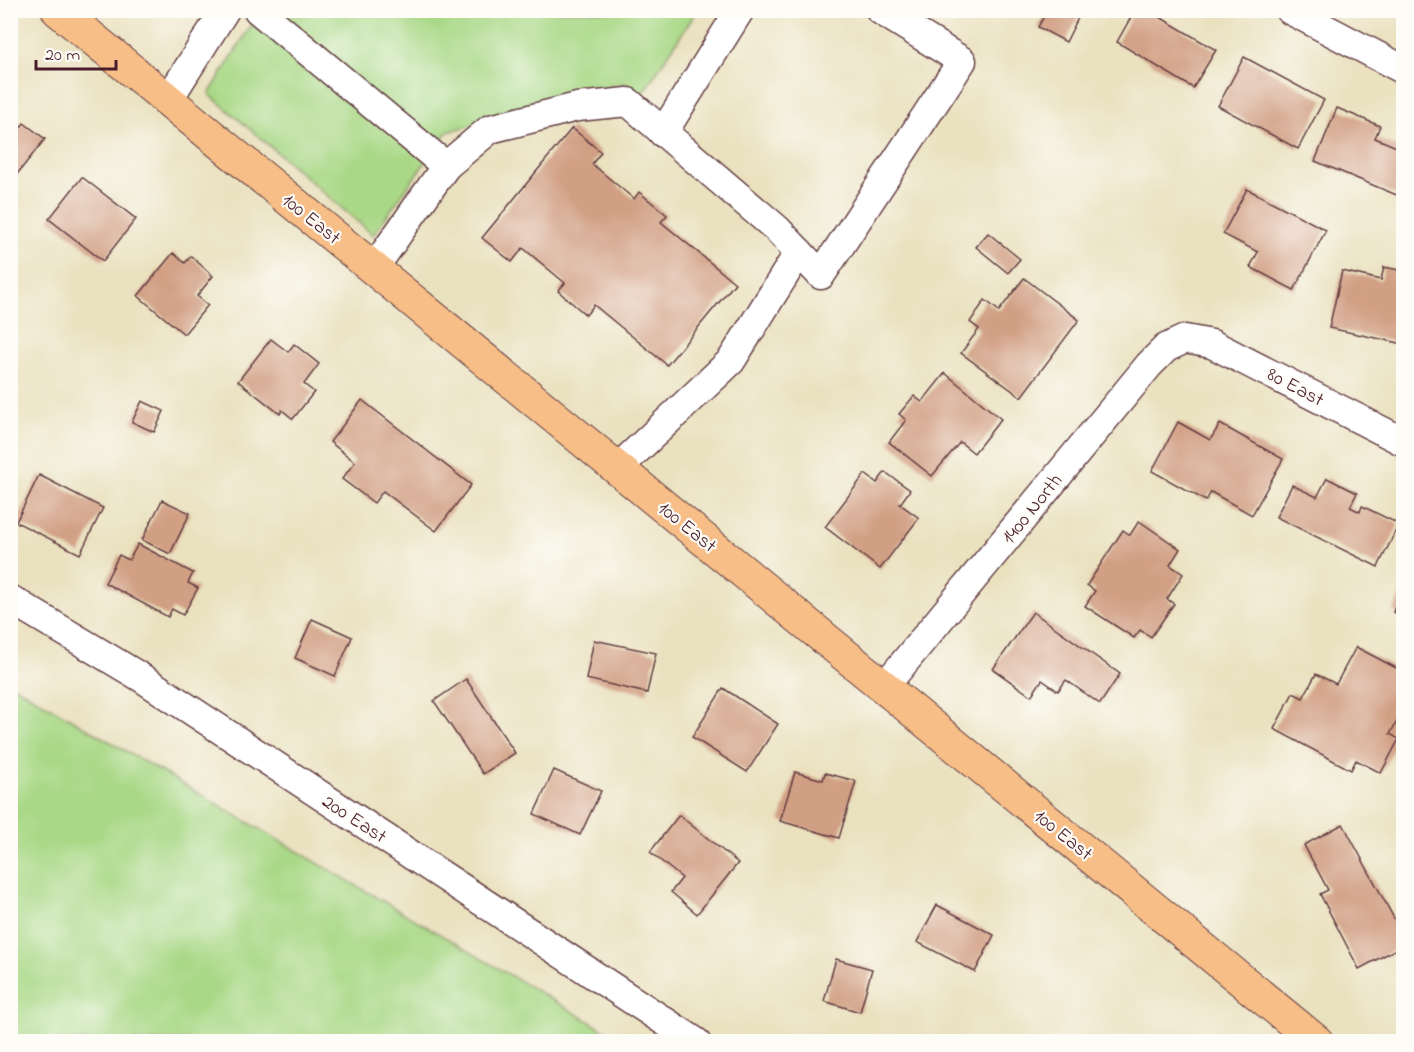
<svg xmlns="http://www.w3.org/2000/svg" width="1414" height="1052" font-family="'Indie Flower',sans-serif">
<style>
.green{fill:#a9d886;stroke:#7a7c58;stroke-width:1.5}
.building{fill:#d19f83}
.lines{fill:none;stroke-linecap:round;stroke-linejoin:round}
.minor-casing{stroke:#623c41;stroke-width:31}
.major-casing{stroke:#623c41;stroke-width:35}
.minor{stroke:#fff;stroke-width:28}
.major{stroke:#f7be87;stroke-width:33}
.labels{text-anchor:middle;stroke-width:4.5;stroke-linejoin:round;paint-order:stroke}
.street-label{font-size:20px;fill:#4a1f2b;stroke:#fdfcf7}
</style>
<rect width="100%" height="100%" fill="#fdfcf7"/>
<filter id="ink" filterUnits="userSpaceOnUse"><feTurbulence type="fractalNoise" baseFrequency=".0167" numOctaves="2"/><feDisplacementMap in="SourceGraphic" scale="12" xChannelSelector="R" yChannelSelector="G"/><feConvolveMatrix kernelMatrix="1 2 1 2 8 2 1 2 1" color-interpolation-filters="sRGB"/></filter>
<filter id="wash" filterUnits="userSpaceOnUse"><feTurbulence type="fractalNoise" baseFrequency=".008" numOctaves="4" result="noise"/><feDisplacementMap in="SourceGraphic" scale="24" xChannelSelector="R" yChannelSelector="G"/><feGaussianBlur stdDeviation="1.35" result="paint"/><feColorMatrix in="noise" values="0 0 0 0 0 0 0 0 0 0 0 0 0 0 0 0 0 1.4 0 .05"/><feComposite in="paint" operator="in"/></filter>
<g filter="url(#wash)">
<rect width="100%" height="100%" fill="#eae1bf"/>
<g class="green">
<path d="M260,11H697L642,94L624,83L447,132L373,235L209,94Z"/>
<path d="M11,684L623,1041H11Z"/>
</g>
<g id="blocks">
<g class="building">
<path d="M1042,10H1082L1066,42L1038,27L1046,13Z"/>
<path d="M1135,10H1148L1216,50L1193,88L1117,42Z"/>
<path d="M1244,57L1324,100L1298,149L1218,106Z"/>
<path d="M1337,108L1380,126L1375,138L1404,150V184L1399,196L1315,161Z"/>
<path d="M10,123L19,130L24,123L45,139L10,183Z"/>
<path d="M572,128L601,152L592,164L634,199L639,192L667,215L661,222L735,283L667,365L594,305L586,315L558,291L565,283L523,248L512,262L482,238Z"/>
<path d="M82,177L136,219L103,261L49,219Z"/>
<path d="M1247,189L1326,230L1294,290L1250,267L1258,252L1223,234Z"/>
<path d="M988,233L1020,259L1008,273L976,247Z"/>
<path d="M173,253L185,263L191,256L213,276L197,296L208,305L184,334L138,296Z"/>
<path d="M1384,267L1404,271V344L1329,328L1342,271L1381,280Z"/>
<path d="M1024,278L1079,320L1021,397L961,353L979,329L970,322L985,300L999,311Z"/>
<path d="M271,339L288,352L294,344L319,364L304,384L314,392L293,419L282,410L280,414L238,381Z"/>
<path d="M945,373L1001,419L974,453L960,442L932,476L889,442L906,420L899,414L914,396L922,402Z"/>
<path d="M362,400L471,485L436,531L383,491L374,503L342,479L355,462L330,442Z"/>
<path d="M142,401L164,411L154,432L132,422Z"/>
<path d="M1178,422L1210,440L1220,424L1283,459L1252,515L1211,492L1206,501L1152,471Z"/>
<path d="M885,472L910,490L900,504L919,518L880,569L825,527L865,474L877,483Z"/>
<path d="M39,475L103,508L80,554L16,522Z"/>
<path d="M1327,478L1357,493L1350,507L1360,512L1362,506L1399,524L1378,567L1276,517L1292,485L1317,497Z"/>
<path d="M162,500L190,513L170,554L142,540Z"/>
<path d="M1139,521L1180,549L1170,565L1183,574L1167,599L1174,604L1151,637L1140,630L1134,638L1085,606L1095,591L1087,585L1123,530L1130,535Z"/>
<path d="M138,544L193,573L188,583L198,588L183,615L172,609L168,617L105,583L119,555L129,560Z"/>
<path d="M1403,588H1404V616L1393,612Z"/>
<path d="M1033,612L1120,674L1100,704L1066,680L1058,691L1042,680L1031,696L993,669Z"/>
<path d="M312,619L352,637L335,676L295,658Z"/>
<path d="M594,640L656,653L647,693L586,679Z"/>
<path d="M1356,647L1404,672V709L1390,734L1399,739L1381,773L1356,760L1351,770L1274,729L1293,693L1303,698L1316,674L1336,684Z"/>
<path d="M466,679L515,753L483,774L434,701Z"/>
<path d="M723,688L778,724L747,772L692,737Z"/>
<path d="M554,770L601,791L580,835L534,814Z"/>
<path d="M795,772L823,780L825,773L856,781L839,838L780,821Z"/>
<path d="M679,815L738,863L697,914L671,892L682,878L650,852Z"/>
<path d="M1343,824L1404,937V945L1359,969L1320,894L1328,890L1304,845Z"/>
<path d="M937,905L994,935L975,972L917,942Z"/>
<path d="M836,959L872,969L860,1012L824,1001Z"/>
</g>
</g>
</g>
<g filter="url(#ink)">
<use href="#blocks" fill-opacity="0" stroke="#623c41" stroke-width="1.5"/>
<g class="lines">
<defs>
<g id="minor">
<path d="M258,10L446,166L490,129L577,107L628,102L777,229L821,275L962,61L880,10"/>
<path d="M1290,10L1404,70"/>
<path d="M168,100L225,10"/>
<path d="M663,133L740,10"/>
<path d="M374,268L446,166"/>
<path d="M618,468L731,361L799,252"/>
<path d="M10,599L142,678L696,1042"/>
<path d="M884,687L1149,365L1166,348L1185,339L1212,344L1404,442"/>
</g>
<path id="major" d="M58,10L1317,1042"/>
</defs>
<use href="#minor" class="minor-casing"/>
<use href="#major" class="major-casing"/>
<use href="#minor" class="minor"/>
<use href="#major" class="major"/>
</g>
</g>
<g class="labels">
<g class="street-label">
<text transform="translate(312 218) rotate(39)" y="7">100 East</text>
<text transform="translate(1296 386) rotate(28)" y="7">80 East</text>
<text transform="translate(1031 508) rotate(-51)" y="7">1400 North</text>
<text transform="translate(688 526) rotate(39)" y="7">100 East</text>
<text transform="translate(355 818) rotate(33)" y="7">200 East</text>
<text transform="translate(1064 834) rotate(39)" y="7">100 East</text>
</g>
</g>
<rect width="1414" height="1052" fill="none" stroke="#fdfcf7" stroke-width="36"/>
<path d="M36 60v9h80v-9" fill="none" stroke="#4a1f2b" stroke-width="3"/>
<text x="45" y="60" font-size="18" fill="#4a1f2b" stroke="#fdfcf7" stroke-width="4.5" paint-order="stroke">20 m</text>
</svg>
